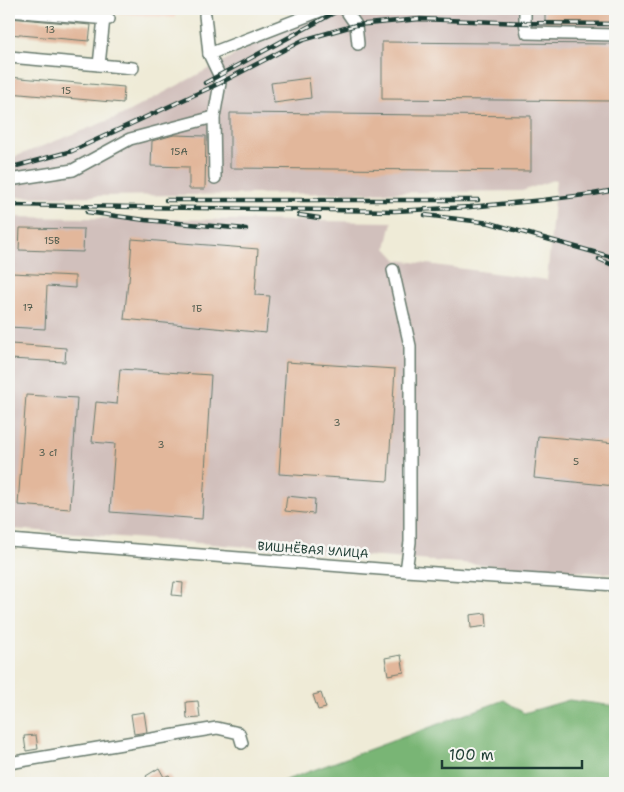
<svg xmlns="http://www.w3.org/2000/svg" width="624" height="792" font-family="'Shantell Sans',sans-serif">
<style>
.built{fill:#f5d3c1}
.industrial{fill:#d1c0bc}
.forest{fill:#79b574;stroke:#4c7954}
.building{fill:#e2b79b}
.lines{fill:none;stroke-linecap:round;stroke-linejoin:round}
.minor-casing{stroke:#687a6d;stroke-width:14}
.minor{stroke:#fff;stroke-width:11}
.rail-casing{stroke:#1f3d34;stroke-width:4.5}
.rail{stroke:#f6f6f2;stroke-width:2.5;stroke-dasharray:8;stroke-linecap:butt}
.labels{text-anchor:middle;stroke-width:5;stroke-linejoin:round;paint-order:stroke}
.number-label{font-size:10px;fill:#505c4e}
.street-label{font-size:12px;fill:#1f3d34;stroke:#f6f6f2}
</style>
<rect width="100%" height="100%" fill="#f6f6f2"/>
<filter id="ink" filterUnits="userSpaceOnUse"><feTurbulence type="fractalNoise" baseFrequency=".02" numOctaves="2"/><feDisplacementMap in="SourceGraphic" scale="10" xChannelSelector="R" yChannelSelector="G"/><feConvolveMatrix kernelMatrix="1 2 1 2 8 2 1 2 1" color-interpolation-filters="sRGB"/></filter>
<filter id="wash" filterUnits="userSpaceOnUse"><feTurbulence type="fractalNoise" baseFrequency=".0096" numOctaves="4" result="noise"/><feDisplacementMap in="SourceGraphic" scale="20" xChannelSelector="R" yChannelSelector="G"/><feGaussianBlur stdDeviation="1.12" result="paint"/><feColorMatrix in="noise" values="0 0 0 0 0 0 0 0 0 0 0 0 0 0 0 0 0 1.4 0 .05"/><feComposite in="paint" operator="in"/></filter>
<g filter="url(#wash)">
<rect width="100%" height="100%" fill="#efebd7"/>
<path class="built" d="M104,9H176L175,18L103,12Z"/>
<path class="industrial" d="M321,9H615V574L419,560L13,529L9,498V217L392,222L386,248L397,260L547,280L556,179L522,191L9,197V159L120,116Z"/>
<path class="forest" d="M504,700L524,713L569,700L615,706V783H278Z"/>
<g id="blocks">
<g class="building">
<path d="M545,9H615V23L545,22Z"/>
<path d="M9,18L91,25L89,41L9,34Z"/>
<path d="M382,42L615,44V101L382,99Z"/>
<path d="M9,77L124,87L123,103L9,93Z"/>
<path d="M309,78L311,98L274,103L271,83Z"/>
<path d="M230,113L531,116V171L230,168Z"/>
<path d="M174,135L206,136L205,189H189V167L151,166L152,141Z"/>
<path d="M20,228L84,229L83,252L19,250Z"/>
<path d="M132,239L258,249L255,295L270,296L266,333L124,319L128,282H129Z"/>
<path d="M12,273L75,276V288L47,286L45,329L9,327Z"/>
<path d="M11,344L66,348L65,362L10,359Z"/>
<path d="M286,362L395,369L388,481L279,474Z"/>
<path d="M120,369L211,375L202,519L110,512L115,444L92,442L96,402L117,404Z"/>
<path d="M26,395L77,398L70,509L18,505Z"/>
<path d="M538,436L615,443V486L534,478Z"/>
<path d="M287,496L315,499L314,514L285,511Z"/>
<path d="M174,582L183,583L182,596L172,595Z"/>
<path d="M486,613L487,626L471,628L470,615Z"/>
<path d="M401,655L404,672L388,675L385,658Z"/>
<path d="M321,693L326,708L318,710L313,695Z"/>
<path d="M198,701L200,718L187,719L186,702Z"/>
<path d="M144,712L147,732L134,734L131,714Z"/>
<path d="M36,735L38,749L26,751L24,736Z"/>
<path d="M159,768L164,777L169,775L174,783H150L146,776Z"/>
</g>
</g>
</g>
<g filter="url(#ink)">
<use href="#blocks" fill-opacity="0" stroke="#687a6d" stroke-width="1"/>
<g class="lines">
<defs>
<g id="minor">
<path d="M345,9L356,25L358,44"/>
<path d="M525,9V23L527,33L615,35"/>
<path d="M9,11L109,19"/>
<path d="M205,15L209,54L219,75L220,83L214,117L215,178"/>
<path d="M209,54L325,9"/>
<path d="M9,57L133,68"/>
<path d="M99,65L104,18"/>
<path d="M9,180L73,170L130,139L214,117"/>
<path d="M393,270L410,346V542L406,571"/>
<path d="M9,540L406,571L615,585"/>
<path d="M9,763L217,728L239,733L242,743"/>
</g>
</defs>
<use href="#minor" class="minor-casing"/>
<use href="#minor" class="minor"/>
<defs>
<g id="rail">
<path d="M205,83L341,9"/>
<path d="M9,168L72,151L220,83L303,40L356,25L420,19L525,23L615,24"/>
<path d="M166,200H478"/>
<path d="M9,205L395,211L470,207L543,200L593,194L615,190"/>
<path d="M87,212L145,220L246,229"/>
<path d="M299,215L319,218"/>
<path d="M425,215L490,223L615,258"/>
<path d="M599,259L615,266"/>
</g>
</defs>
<use href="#rail" class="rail-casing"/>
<use href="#rail" class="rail"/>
</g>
</g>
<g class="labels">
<g class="number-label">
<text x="50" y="33">13</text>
<text x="66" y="94">15</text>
<text x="179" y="155">15А</text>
<text x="52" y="244">15В</text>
<text x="28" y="311">17</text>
<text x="197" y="312">1Б</text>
<text x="337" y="426">3</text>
<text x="161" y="448">3</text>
<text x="48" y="456">3 с1</text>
<text x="576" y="465">5</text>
</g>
<g class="street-label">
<text transform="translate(313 550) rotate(4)" y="4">ВИШНЁВАЯ УЛИЦА</text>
</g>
</g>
<rect width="624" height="792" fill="none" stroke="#f6f6f2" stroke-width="30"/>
<path d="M442 760v8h140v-8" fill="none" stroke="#1f3d34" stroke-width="2.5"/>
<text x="449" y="760" font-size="15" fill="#1f3d34" stroke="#f6f6f2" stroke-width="4" paint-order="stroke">100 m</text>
</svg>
